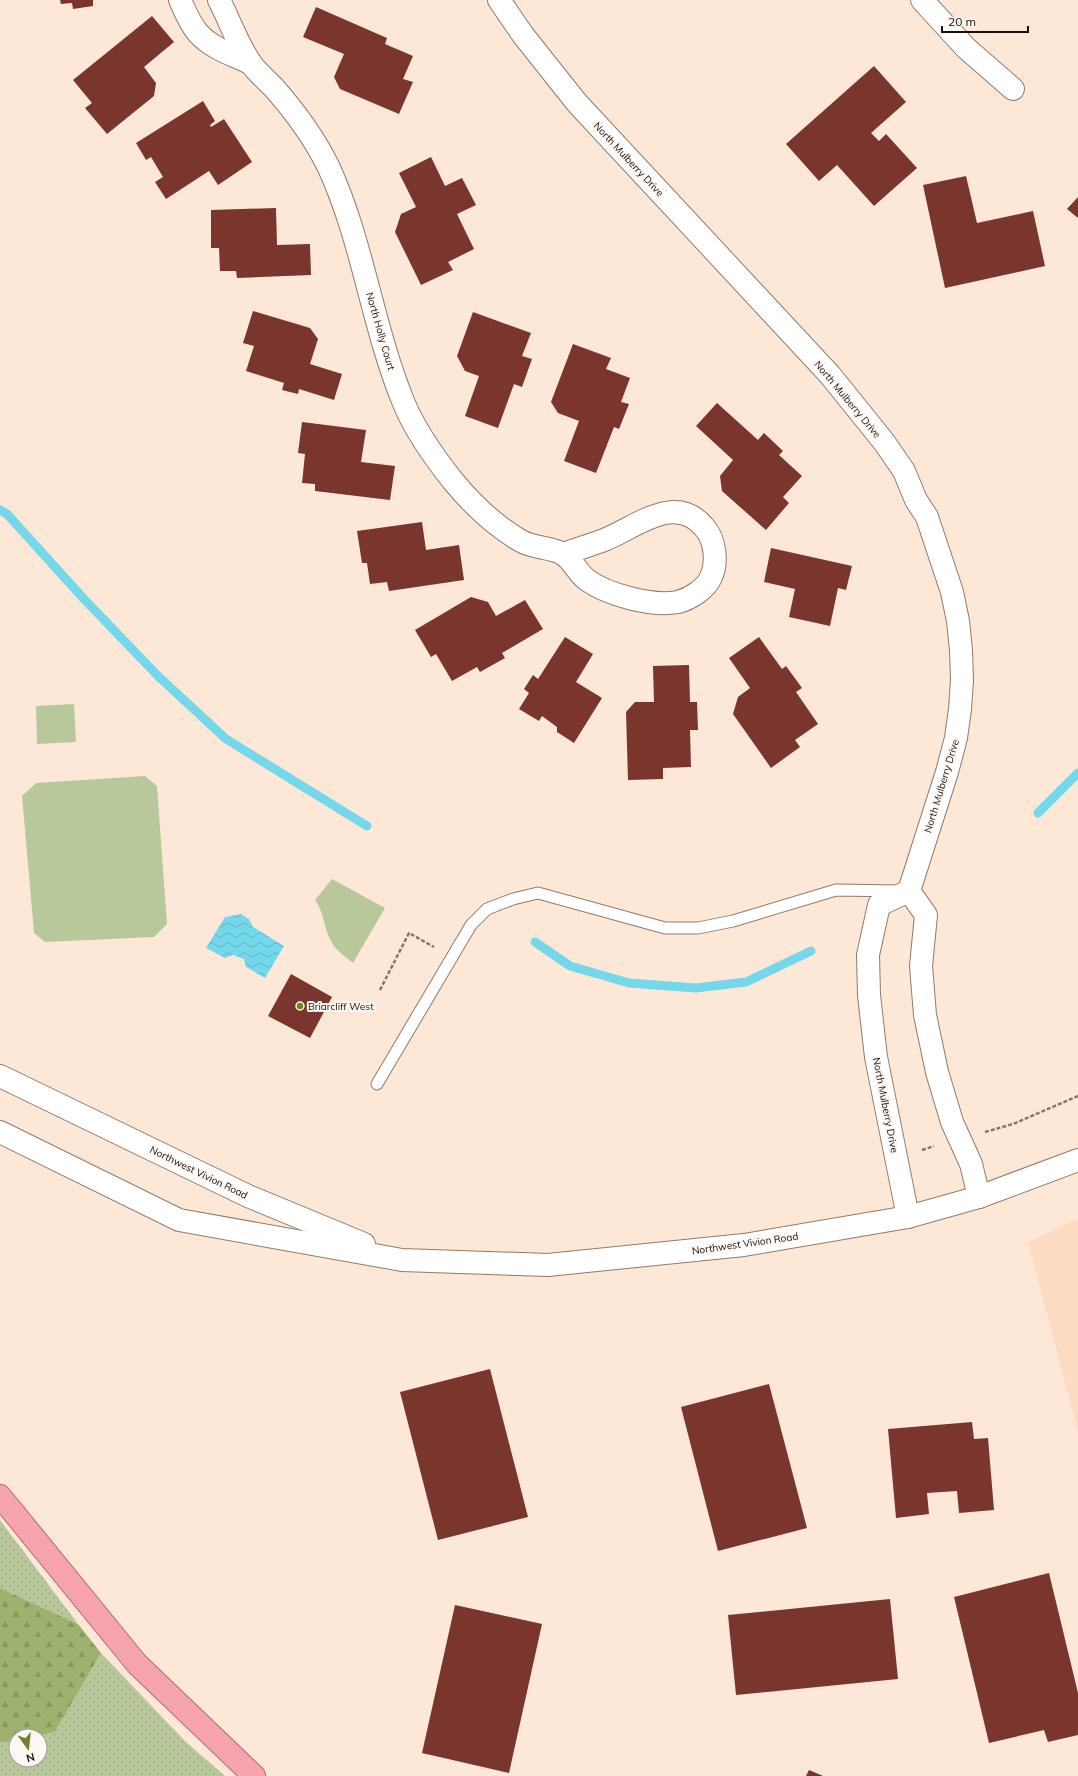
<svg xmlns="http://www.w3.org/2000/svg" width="1078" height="1776" font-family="Mulish,sans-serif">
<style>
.built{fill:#fbdbc2}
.grass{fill:url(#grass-dots)}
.forest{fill:url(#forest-firs)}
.park{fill:#b9c89b}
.water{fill:url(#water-waves)}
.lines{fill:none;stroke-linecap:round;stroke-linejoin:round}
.stream{stroke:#74d7ea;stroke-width:9}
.building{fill:#79352e}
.lane-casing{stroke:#927a69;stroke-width:13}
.street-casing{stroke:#927a69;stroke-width:24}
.secondary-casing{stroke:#927a69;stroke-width:24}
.highway-casing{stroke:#a96f74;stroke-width:24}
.path{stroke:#85776c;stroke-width:2.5;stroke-dasharray:4 2;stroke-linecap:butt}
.lane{stroke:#fff;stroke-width:11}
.street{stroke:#fff;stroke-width:22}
.secondary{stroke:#fff;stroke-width:22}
.highway{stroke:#f7a3ae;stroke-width:22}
.poi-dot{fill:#757f2a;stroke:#fef8f4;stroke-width:1.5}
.labels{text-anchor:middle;stroke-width:4;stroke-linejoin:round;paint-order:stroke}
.street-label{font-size:10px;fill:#180f09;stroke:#fef8f4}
.poi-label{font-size:10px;fill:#180f09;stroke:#fef8f4;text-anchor:start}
</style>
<defs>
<pattern id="grass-dots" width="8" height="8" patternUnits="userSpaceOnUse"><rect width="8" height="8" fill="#b9c89b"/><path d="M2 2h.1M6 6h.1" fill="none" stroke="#9eab84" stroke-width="1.8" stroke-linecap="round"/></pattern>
<pattern id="forest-firs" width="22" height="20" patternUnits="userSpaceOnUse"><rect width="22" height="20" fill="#9db26d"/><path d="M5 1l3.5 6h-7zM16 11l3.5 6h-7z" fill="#86985d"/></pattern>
<pattern id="water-waves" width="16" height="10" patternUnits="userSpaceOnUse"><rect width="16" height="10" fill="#74d7ea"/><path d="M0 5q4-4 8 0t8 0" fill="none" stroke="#64b7c7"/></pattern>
</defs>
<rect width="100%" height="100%" fill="#fde8d8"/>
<path class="built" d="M1078,1219V1431L1028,1242Z"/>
<g class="grass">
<path d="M0,1520L78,1624L0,1588Z"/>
<path d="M101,1653L186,1742L225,1776H0V1743L16,1740V1760H40V1736H37L55,1732Z"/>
</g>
<path class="forest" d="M0,1588L78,1624L101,1653L55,1732L37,1736H16V1740L0,1743Z"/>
<g class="park">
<path d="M74,704L76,742L37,744L36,706Z"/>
<path d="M145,776L157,786L167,924L154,937L45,942L34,933L22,796L36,783Z"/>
<path d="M332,879L385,908L353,963C346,957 335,950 331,941C324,929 324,912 315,900Z"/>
</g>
<path class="water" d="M241,914L249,919L253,927L284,946L265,978L246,967L244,959L233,955L225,958L206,948L225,917Z"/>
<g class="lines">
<g class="stream">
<path d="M0,510L7,514L84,599L158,676L226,739L367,826"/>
<path d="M1038,813L1078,773"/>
<path d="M535,942L570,966L629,983L696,988L746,982L811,951"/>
</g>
</g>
<g class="building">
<path d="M60,0H93V6L73,9L72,3L61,4Z"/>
<path d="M316,7L387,38L385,44L413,56L403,79L413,82L399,114L340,89L334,77L344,54L303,37Z"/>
<path d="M152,16L174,42L144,67L156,83L154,96L107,134L85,108L92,103L73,80Z"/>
<path d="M874,66L906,102L871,133L879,141L886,134L917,168L874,206L837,165L819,181L786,144Z"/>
<path d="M203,101L215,121L210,125L211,127L224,119L252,162L218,185L209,171L166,199L155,182L163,177L151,157L146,160L136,143Z"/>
<path d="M431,157L445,186L462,178L476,205L457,214L474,249L448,262L453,270L421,285L395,232L401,214L416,207L399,173Z"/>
<path d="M966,176L977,223L1033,211L1045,266L945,288L923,185Z"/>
<path d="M1078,197V218L1067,209Z"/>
<path d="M276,208L277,245L310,244L311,275L237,278L236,271H220L219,248H211V210Z"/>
<path d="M253,311L310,328L318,339L310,364L342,374L334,400L299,389L298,394L282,390L284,383L246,371L254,346L243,343Z"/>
<path d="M473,312L531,333L522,356L532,359L522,387L514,384L498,428L465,416L479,376L465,371L457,356Z"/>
<path d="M573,344L611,358L606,369L630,378L621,402L629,404L619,429L614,427L596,473L564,461L579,421L558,413L551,402Z"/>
<path d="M717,403L758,440L764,433L783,451L779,455L802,476L783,497L789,503L766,530L722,491L720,476L733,460L696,426Z"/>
<path d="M302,422L366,430L361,462L395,466L390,500L315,491V484L302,483L305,454L298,453Z"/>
<path d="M422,522L426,550L459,545L464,580L389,591L387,582L370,584L367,563H362L357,531Z"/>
<path d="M771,548L852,566L846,590L838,588L830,626L789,617L795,589L764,582Z"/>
<path d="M471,597L488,602L496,616L525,600L543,629L502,653L505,658L480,672L477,667L452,681L436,654L431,657L415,630Z"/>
<path d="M565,637L593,654L576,682L602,698L574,743L557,732V727L542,716L539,721L519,709L529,693L524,689L533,675L538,679Z"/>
<path d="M759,637L782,669L786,666L802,688L796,692L818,724L795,740L800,747L771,768L733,714L738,697L750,688L729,658Z"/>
<path d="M689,665L690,702H697L698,730H690L691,767L663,768V779L628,780L626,712L635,702H654L653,666Z"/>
<path d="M291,974L332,997L310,1038L268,1016Z"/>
<path d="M490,1369L528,1517L438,1540L400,1392Z"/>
<path d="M769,1384L807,1528L718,1551L681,1407Z"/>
<path d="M972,1422L974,1439L988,1438L994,1510L959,1513L957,1491L927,1493L929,1514L896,1518L888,1429Z"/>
<path d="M1049,1573L1078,1693V1735L1048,1742L1044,1730L989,1743L954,1597Z"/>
<path d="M890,1599L898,1679L736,1695L728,1615Z"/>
<path d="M455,1605L542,1624L509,1773L422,1753Z"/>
<path d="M809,1770L823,1776H806Z"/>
</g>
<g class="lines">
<defs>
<path id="lane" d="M377,1084L471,925L487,909L513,899L538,893L665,928H698L733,921L836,890L898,891"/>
<g id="street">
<path d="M180,0C185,11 190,24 198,33C211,48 233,55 250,63"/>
<path d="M219,0C229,19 238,45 250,62C256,72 267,80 275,89C296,113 315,139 329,168C363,242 372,325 403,401C414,429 434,457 453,481C472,504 495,526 521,541C533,548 549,547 561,553C572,558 577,573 587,580C608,595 653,607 678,602C690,599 706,589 711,577C718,562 715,539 704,527C675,492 635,528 604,540C591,545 577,549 564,554"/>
<path d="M499,0L523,35L577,103L830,375L884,442L904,471L916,500L927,517L952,592L958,621L961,650L962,680L960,709L956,738L947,772L909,891L879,905L868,955L869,995L876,1057L908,1217"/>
<path d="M922,0L966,48L1013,89"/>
<path d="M909,891L926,915L921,966L925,1015L937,1072L952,1122L971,1164L979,1197"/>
</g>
<g id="secondary">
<path d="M0,1076L248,1196L364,1244"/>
<path d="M0,1132L179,1220L402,1260L548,1265L744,1245L908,1217L979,1197L1078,1160"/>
</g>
<path id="highway" d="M0,1496L137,1664L254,1776"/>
</defs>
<use href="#lane" class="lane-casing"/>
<use href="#street" class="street-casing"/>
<use href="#secondary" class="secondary-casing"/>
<use href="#highway" class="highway-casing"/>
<g class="path">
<path d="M380,990L409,933L434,947"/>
<path d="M985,1132L1013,1124L1078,1096"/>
<path d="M922,1150L934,1146"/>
</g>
<use href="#lane" class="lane"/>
<use href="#street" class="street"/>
<use href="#secondary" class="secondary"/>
<use href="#highway" class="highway"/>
</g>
<circle class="poi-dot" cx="300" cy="1006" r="4"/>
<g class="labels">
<g class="street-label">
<text transform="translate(629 159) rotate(47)" y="4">North Mulberry Drive</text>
<text transform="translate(381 331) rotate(74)" y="4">North Holly Court</text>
<text transform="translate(848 399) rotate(50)" y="4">North Mulberry Drive</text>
<text transform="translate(941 786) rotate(-73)" y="4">North Mulberry Drive</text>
<text transform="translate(886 1105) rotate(79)" y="4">North Mulberry Drive</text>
<text transform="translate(199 1172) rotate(26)" y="4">Northwest Vivion Road</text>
<text transform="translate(745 1243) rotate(-8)" y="4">Northwest Vivion Road</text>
</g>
<g class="poi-label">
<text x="308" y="1010">Briarcliff West</text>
</g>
</g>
<g transform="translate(28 1748) rotate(165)"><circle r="19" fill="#fef8f4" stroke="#a29b96"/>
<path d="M0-3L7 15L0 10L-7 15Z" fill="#757f2a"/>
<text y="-6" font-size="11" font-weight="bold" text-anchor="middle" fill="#180f09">N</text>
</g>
<path d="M942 26v6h86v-6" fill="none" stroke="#180f09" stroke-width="2"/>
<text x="948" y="26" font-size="12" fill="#180f09" stroke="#fef8f4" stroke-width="3" paint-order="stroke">20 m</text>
</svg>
